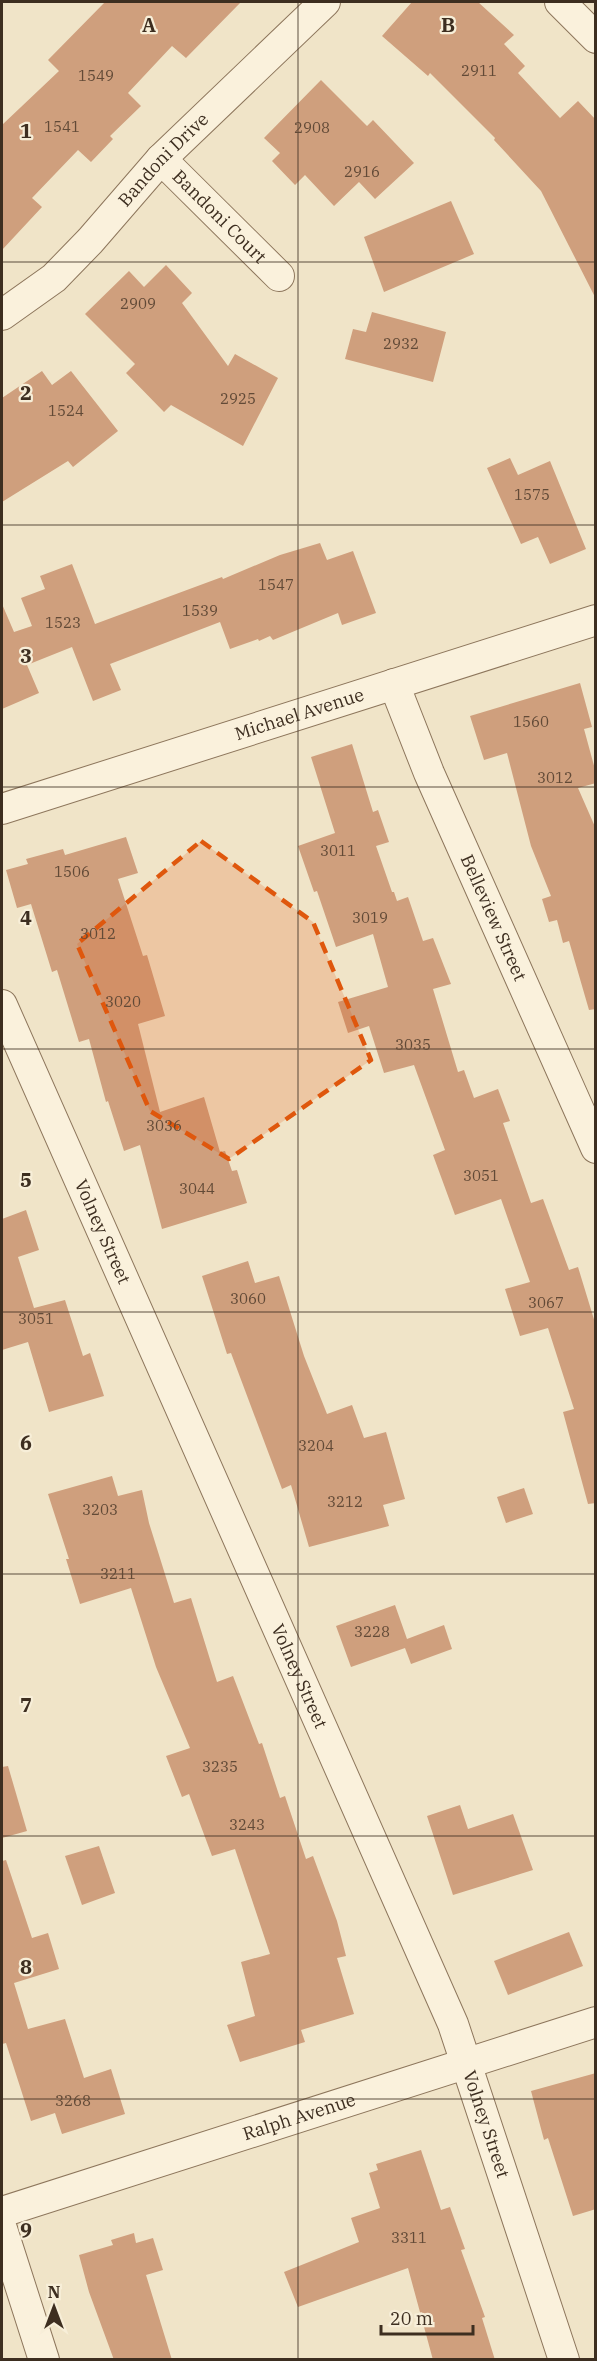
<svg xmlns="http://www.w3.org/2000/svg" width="597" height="2361" font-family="'IBM Plex Serif',serif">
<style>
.building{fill:#cf9f7d}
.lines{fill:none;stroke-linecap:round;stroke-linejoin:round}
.street-casing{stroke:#8d765c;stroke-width:32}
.street{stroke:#faf1dc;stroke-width:30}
.marked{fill:#df570d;fill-opacity:0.2;stroke:#df570d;stroke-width:4.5;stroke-dasharray:12 8;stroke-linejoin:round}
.grid{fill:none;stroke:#3d2e20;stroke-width:1.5;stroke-opacity:0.55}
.labels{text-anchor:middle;stroke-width:4.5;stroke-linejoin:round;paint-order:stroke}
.number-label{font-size:15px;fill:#624a37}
.street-label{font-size:18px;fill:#3d2e20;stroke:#f7eed8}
.grid-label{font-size:20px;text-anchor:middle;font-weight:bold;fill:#3d2e20;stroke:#f7eed8;stroke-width:4.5;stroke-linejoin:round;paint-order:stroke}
</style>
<rect width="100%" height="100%" fill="#f0e4c8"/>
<g class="building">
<path d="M105,2H241L186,58L172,46L128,93L141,106L110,136L113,139L91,162L78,150L32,198L42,207L2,250V125L59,71L48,60Z"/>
<path d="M412,2H478L514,35L504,44L525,66L518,73L560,118L578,101L596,120V299L541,191L494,140L495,138L430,73L428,76L382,36Z"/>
<path d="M321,80L367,126L373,120L414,163L375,199L359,182L334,206L305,175L295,185L272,161L280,153L264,138Z"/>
<path d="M451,201L474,254L384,292L364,237Z"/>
<path d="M166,265L192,293L182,303L228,366L235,354L278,378L243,446L171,405L164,412L126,373L135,364L85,314L129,271L144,287Z"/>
<path d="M372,312L446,332L433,382L345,359L353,329L366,332Z"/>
<path d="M42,371L52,385L71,371L118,431L73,467L68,461L2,502V398Z"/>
<path d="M510,458L518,475L550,461L586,549L550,564L538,537L521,544L487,468Z"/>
<path d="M320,543L327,560L353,551L376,613L342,625L338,613L273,640L270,636L259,641L258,639L230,649L220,622L110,664L121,690L93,701L72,647L27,665L39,693L2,709V604L14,632L32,626L21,598L45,589L40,576L72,564L95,624L222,577L223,579L280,555Z"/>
<path d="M580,683L592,727L584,729L596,773V783L578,788L596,829V1009L589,1010L569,941L563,943L557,920L549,922L542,899L551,896L531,846L507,753L484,760L470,716Z"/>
<path d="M352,744L373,812L378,810L389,842L376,846L392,892H394L397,901L408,897L423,941L433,938L451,984L433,989L458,1072L464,1070L474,1098L498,1089L510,1121L503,1123L531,1203L543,1199L569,1270L578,1267L596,1326V1503L588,1504L563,1412L574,1409L548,1328L520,1336L505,1289L530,1282L501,1199L455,1215L433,1155L445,1150L414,1065L384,1073L369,1026L348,1033L338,1002L388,987L373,934L336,947L317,891L314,892L298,846L335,833L311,757Z"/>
<path d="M126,837L138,873L118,879L143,956L147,955L165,1016L138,1024L160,1112L204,1097L220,1152L225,1151L232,1171L237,1170L247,1203L162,1229L140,1145L124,1151L108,1101L106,1102L89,1039L79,1042L57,970L52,972L31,904L17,908L6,870L28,864L26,859L63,849L65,855Z"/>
<path d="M26,1210L39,1250L18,1257L34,1308L65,1300L83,1356L90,1353L104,1396L49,1412L28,1342L2,1350V1219Z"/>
<path d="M248,1261L255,1283L279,1276L304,1356L327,1414L352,1405L364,1438L386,1432L405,1499L383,1505L389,1526L309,1547L291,1485L282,1489L231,1353L227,1354L202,1276Z"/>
<path d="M112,1476L118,1496L142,1490L149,1523L174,1603L191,1598L217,1682L233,1676L259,1744L262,1743L280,1798L285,1796L306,1859L313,1856L337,1921L346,1956L337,1958L354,2014L301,2030L305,2042L240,2062L227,2025L255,2016L241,1962L270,1954L235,1849L212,1856L189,1794L182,1797L166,1756L190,1748L156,1667L131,1588L80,1604L66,1559H69L48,1494Z"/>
<path d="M524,1488L533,1514L506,1523L497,1497Z"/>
<path d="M395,1605L407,1639L444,1625L452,1649L411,1664L405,1648L351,1667L336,1626Z"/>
<path d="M8,1766L27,1831L2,1838V1767Z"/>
<path d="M460,1805L468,1829L513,1814L533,1870L453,1895L427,1816Z"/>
<path d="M99,1846L115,1893L82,1905L65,1856Z"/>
<path d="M6,1860L32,1938L48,1933L59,1969L14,1983L28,2029L65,2019L84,2078L111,2069L125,2114L62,2134L55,2113L31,2121L6,2043L2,2044V1861Z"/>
<path d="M569,1932L583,1966L508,1995L494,1961Z"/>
<path d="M596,2073V2209L573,2216L548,2138L544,2140L531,2091Z"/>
<path d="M421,2150L441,2210L450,2207L465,2249L461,2250L485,2317L482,2318L495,2360H433L408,2268L298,2307L284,2272L359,2242L351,2218L380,2208L369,2173L378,2170L376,2164Z"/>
<path d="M134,2233L136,2243L153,2238L163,2270L146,2275L172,2360H114L89,2292L79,2255L113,2245L111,2240Z"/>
</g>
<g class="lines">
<defs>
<g id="street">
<path d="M560,2L596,38"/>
<path id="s1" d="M161,159L279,276"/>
<path id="s2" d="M2,315L54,278L90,241L161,159L325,2"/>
<path id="s3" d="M394,684L429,773L596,1148"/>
<path id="s4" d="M2,809L596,620"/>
<path id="s5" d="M2,1005L453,2024L564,2360"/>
<path id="s6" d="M2,2212L596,2022"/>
<path d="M2,2229L44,2360"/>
</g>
</defs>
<use href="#street" class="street-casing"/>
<use href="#street" class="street"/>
</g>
<path class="marked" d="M201,841L313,922L371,1060L229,1159L150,1111L77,944Z"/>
<path class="grid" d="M298,2V2360M2,262H596M2,525H596M2,787H596M2,1049H596M2,1312H596M2,1574H596M2,1836H596M2,2099H596"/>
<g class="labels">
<g class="number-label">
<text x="479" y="76">2911</text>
<text x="96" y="81">1549</text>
<text x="62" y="132">1541</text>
<text x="312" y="133">2908</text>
<text x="362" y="177">2916</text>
<text x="138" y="309">2909</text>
<text x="401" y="349">2932</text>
<text x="238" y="404">2925</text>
<text x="66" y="416">1524</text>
<text x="532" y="500">1575</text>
<text x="276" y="590">1547</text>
<text x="200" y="616">1539</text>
<text x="63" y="628">1523</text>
<text x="531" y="727">1560</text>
<text x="555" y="783">3012</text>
<text x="338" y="856">3011</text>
<text x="72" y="877">1506</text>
<text x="370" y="923">3019</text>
<text x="98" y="939">3012</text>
<text x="123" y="1007">3020</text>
<text x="413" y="1050">3035</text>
<text x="164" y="1131">3036</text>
<text x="481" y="1181">3051</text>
<text x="197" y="1194">3044</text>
<text x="248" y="1304">3060</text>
<text x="546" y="1308">3067</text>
<text x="36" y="1324">3051</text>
<text x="316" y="1451">3204</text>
<text x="345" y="1507">3212</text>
<text x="100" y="1515">3203</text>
<text x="118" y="1579">3211</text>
<text x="372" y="1637">3228</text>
<text x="220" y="1772">3235</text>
<text x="247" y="1830">3243</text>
<text x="73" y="2106">3268</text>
<text x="409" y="2243">3311</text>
</g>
<g class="street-label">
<text dy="6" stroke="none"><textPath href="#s2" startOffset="225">Bandoni Drive</textPath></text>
<text dy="6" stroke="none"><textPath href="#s1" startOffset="82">Bandoni Court</textPath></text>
<text dy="6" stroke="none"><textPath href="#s4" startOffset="312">Michael Avenue</textPath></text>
<text dy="6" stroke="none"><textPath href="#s3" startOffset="254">Belleview Street</textPath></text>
<text dy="6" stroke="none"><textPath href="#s5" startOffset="248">Volney Street</textPath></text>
<text dy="6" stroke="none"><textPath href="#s5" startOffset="734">Volney Street</textPath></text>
<text dy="6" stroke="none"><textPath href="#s6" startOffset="312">Ralph Avenue</textPath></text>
<text dy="6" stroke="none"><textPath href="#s5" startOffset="1220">Volney Street</textPath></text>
</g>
</g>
<g class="grid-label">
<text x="149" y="32">A</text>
<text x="448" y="32">B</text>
<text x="26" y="138">1</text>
<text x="26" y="400">2</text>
<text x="26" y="663">3</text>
<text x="26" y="925">4</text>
<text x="26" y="1187">5</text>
<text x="26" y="1450">6</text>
<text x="26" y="1712">7</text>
<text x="26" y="1974">8</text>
<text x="26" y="2237">9</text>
</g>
<rect width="597" height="2361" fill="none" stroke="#3d2e20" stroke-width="6"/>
<g transform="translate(54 2307)" stroke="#f7eed8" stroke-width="4.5" paint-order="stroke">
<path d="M0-4.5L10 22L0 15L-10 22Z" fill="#3d2e20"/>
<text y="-9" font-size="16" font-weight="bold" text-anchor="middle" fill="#3d2e20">N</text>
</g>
<path d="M381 2325v9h92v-9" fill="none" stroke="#3d2e20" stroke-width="3"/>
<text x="390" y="2325" font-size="18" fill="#3d2e20" stroke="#f7eed8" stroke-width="4.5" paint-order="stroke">20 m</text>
</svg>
